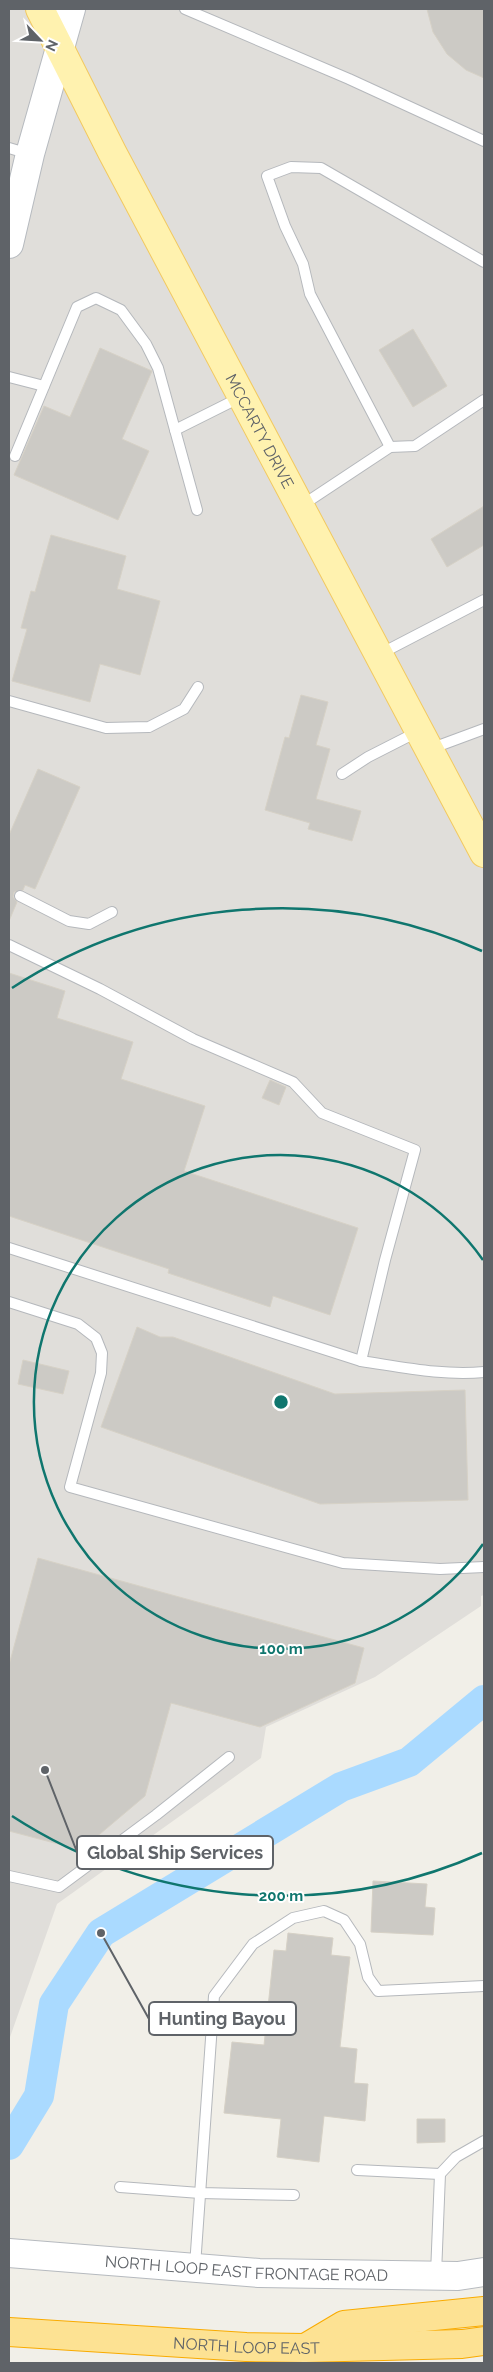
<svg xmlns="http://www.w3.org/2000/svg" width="493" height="2372" font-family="Raleway,sans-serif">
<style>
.industrial{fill:#e0deda}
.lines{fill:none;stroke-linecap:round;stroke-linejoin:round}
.river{stroke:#aadaff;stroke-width:30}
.building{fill:#cccac5;stroke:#d6d1c6}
.service-casing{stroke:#b5b8bc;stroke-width:12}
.secondary-casing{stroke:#b6babf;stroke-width:30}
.primary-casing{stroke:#f2c960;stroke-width:30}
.motorway-casing{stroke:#f9ab00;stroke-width:30}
.service{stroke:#fff;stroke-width:10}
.secondary{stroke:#fff;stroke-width:28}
.primary{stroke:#fff2af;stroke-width:28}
.motorway{stroke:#fde293;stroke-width:28}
.ring{fill:none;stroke:#0f766e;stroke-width:2.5}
.labels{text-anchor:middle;stroke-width:4;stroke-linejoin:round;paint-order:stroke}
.street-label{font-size:16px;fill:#5f6368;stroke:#fff}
.centre{fill:#0f766e;stroke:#fff;stroke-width:2.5}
.ring-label{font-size:15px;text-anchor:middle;font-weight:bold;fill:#0f766e;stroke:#fff;stroke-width:4;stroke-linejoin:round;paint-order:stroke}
.leader{fill:none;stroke:#5f6368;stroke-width:2}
.callout-dot{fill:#5f6368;stroke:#fff;stroke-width:2}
.callout{fill:#fff;stroke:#5f6368;stroke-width:2}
.callout-label{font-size:18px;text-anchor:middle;font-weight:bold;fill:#5f6368}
</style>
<rect width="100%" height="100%" fill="#f1efe8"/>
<path class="industrial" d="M9,9H484V1595L481,1596V1606L375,1677L266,1727L261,1758L57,1904L9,2040Z"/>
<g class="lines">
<path class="river" d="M9,2145L39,2096L54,2004L101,1933L341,1787L409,1762L484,1700"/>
</g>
<g class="building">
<path d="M427,9H484V78L466,70L447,54L433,32Z"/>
<path d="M413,329L447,386L413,407L379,350Z"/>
<path d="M100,348L152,371L122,439L149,451L118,520L14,475L44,406L70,417Z"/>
<path d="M484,506V545L447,567L431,539Z"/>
<path d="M51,535L126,556L117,589L160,601L140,675L100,664L90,702L12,681L27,629L21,628L31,591L35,592Z"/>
<path d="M301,695L328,702L316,745L330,749L316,799L361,811L352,841L308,829L310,823L265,810L285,737L289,738Z"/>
<path d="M38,769L80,787L35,889L25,885L23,890L14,892L13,897L17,902L9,921V835Z"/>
<path d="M9,973L65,991L57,1018L133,1042L121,1079L205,1106L184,1171L358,1228L330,1315L273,1296L270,1307L168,1273L169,1269L9,1216Z"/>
<path d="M270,1080L286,1087L279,1105L262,1098Z"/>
<path d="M137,1327L160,1337H173L335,1394L465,1390L468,1500L320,1504L101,1427Z"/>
<path d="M23,1360L69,1371L63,1394L18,1384Z"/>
<path d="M38,1558L364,1648L355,1683L260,1727L171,1703L145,1796L81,1850L9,1831V1665Z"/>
<path d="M373,1881L427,1884L425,1907L435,1908L433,1935L371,1932Z"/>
<path d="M288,1933L333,1938L331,1955L350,1957L340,2047L357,2049L354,2083L368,2084L365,2121L324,2116L319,2162L277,2157L281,2119L224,2113L232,2042L264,2045L274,1950L286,1951Z"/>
<path d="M417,2119H445V2142L417,2143Z"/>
</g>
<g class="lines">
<defs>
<g id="service">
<path d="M185,9L349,79L484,141"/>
<path d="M9,148L29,154"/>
<path d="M9,377L44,386"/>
<path d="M175,430L241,397"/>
<path d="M390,447L310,294L303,264L285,226L267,176L291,167L321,168L484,262"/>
<path d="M15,456L77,307L96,298L121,310L146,344L158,368L197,510"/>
<path d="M301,506L390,447L415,446L484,400"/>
<path d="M380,654L484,600"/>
<path d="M9,701L106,728L149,727L184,709L198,687"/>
<path d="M430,749L484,729"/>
<path d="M342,774L368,757L419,731"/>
<path d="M20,896L69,921L89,924L112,912"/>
<path d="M9,945L100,989L193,1039L293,1082L322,1113L415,1150L385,1260L361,1361"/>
<path d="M9,1248L361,1361C402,1367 443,1376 484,1372"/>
<path d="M9,1302L78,1324L96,1338L102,1353L101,1373L70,1487L343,1563L440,1569L484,1567"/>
<path d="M9,1876L59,1887L156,1815L229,1757"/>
<path d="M357,2170L440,2174"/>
<path d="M120,2187L200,2193L294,2195"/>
<path d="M195,2266L214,1996L253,1944L293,1918L324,1911L344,1920L360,1944L368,1977L378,1991L484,1986"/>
<path d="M436,2274L440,2174L456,2157L484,2141"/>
</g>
<g id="secondary">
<path d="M9,244L30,154L71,9"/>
<path id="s1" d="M9,2253L259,2273L458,2276L484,2272"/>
</g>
<g id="primary">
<path id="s2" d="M40,9L112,152L484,853"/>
</g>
<g id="motorway">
<path id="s3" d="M9,2332L246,2347L305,2348L462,2344L484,2341"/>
<path d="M307,2347L344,2325L484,2311"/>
</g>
</defs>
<use href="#service" class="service-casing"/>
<use href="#secondary" class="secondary-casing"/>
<use href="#primary" class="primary-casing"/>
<use href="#motorway" class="motorway-casing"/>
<use href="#service" class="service"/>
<use href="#secondary" class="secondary"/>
<use href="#primary" class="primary"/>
<use href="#motorway" class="motorway"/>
</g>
<g class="ring">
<path d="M483 1544A247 247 0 1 1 483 1260"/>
<path d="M482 1853A494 494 0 0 1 12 1816M12 988A494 494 0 0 1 482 951"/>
</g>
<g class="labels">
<g class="street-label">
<text dy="6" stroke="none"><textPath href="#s2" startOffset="476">MCCARTY DRIVE</textPath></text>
<text dy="6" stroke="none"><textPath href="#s1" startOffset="238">NORTH LOOP EAST FRONTAGE ROAD</textPath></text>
<text dy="6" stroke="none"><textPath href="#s3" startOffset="238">NORTH LOOP EAST</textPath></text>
</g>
</g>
<circle cx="281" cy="1402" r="8" class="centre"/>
<g class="ring-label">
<text x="281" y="1654">100 m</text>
<text x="281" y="1901">200 m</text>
</g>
<path class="leader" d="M45 1770L77 1852M101 1933L149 2019"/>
<g class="callout-dot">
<circle cx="45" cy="1770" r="5"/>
<circle cx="101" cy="1933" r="5"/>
</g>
<g class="callout">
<rect x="77" y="1836" width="196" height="33" rx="5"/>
<rect x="149" y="2002" width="147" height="33" rx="5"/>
</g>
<g class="callout-label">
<text x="175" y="1859">Global Ship Services</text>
<text x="222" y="2025">Hunting Bayou</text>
</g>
<rect width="493" height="2372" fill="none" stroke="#5f6368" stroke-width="20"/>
<g transform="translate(40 40) rotate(115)" stroke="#ffffff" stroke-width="4" paint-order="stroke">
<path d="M0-4L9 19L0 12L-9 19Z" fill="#5f6368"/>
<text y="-8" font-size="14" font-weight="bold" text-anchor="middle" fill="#5f6368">N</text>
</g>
</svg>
